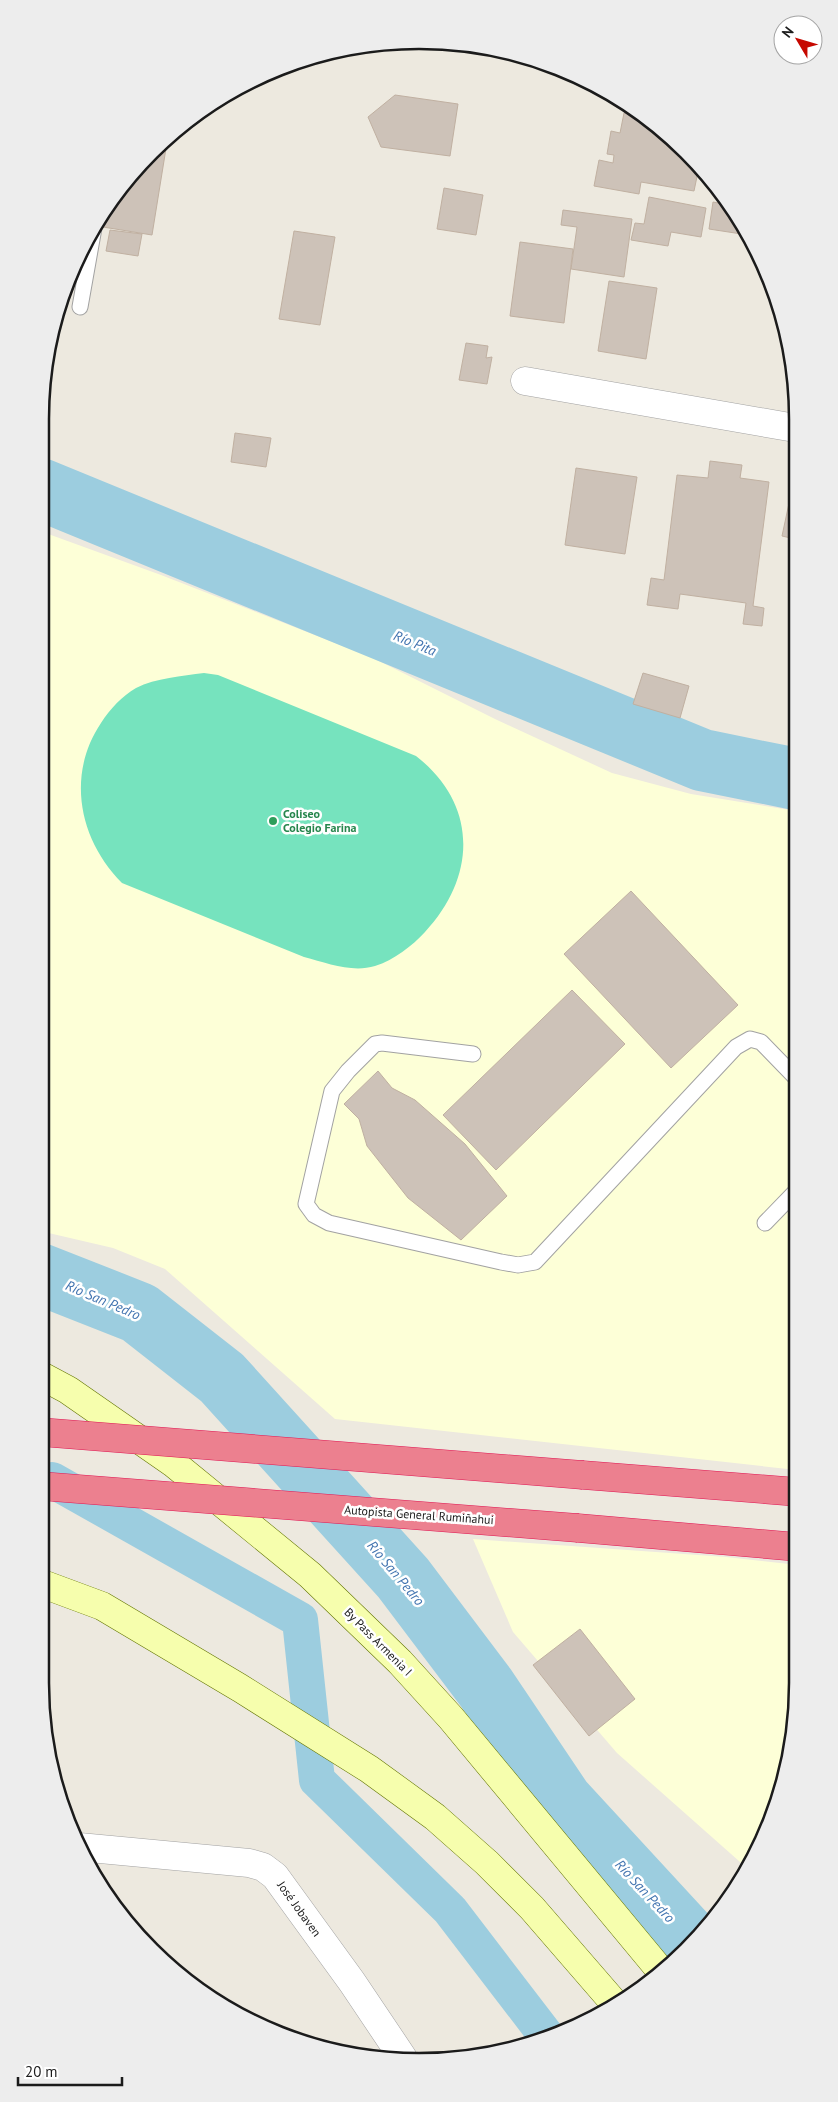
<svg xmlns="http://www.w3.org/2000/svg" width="838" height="2102" font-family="'PT Sans',sans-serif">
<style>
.education{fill:#fdffd7}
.pitch{fill:#76e3be}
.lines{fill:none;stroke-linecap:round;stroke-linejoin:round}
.canal{stroke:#9ccddf;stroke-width:36}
.river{stroke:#9ccddf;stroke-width:62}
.building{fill:#cdc2b8;stroke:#c0b0a1}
.lane-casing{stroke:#a2a2a2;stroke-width:17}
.street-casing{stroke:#a2a2a2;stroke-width:29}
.secondary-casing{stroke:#627400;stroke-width:29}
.highway-casing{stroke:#e01754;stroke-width:29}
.lane{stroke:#fff;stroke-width:15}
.street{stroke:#fff;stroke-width:28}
.secondary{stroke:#f6fead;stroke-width:28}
.highway{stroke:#ec808f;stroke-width:28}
.highway-bridge-casing{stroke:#e01754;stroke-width:29;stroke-linecap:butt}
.highway-bridge{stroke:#ec808f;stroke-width:28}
.leisure-dot{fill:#2e9e5b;stroke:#fff;stroke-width:2}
.labels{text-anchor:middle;stroke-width:5;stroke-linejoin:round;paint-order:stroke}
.leisure-label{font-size:12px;font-weight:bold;fill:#27864d;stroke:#fff;text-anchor:start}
.street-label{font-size:12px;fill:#1b1b1b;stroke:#fff}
.water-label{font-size:14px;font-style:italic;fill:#4274b0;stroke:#fff}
.rim{fill:none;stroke:#1b1b1b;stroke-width:2.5}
</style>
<rect width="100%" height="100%" fill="#ede9df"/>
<g class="education">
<path d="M40,531L161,575L371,657L495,719L612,773L691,794L796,811L797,1470L335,1419L165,1269L113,1248L40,1231Z"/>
<path d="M473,1539L726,1557L798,1565V1683L785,1781L759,1851L748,1869L617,1753L513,1632Z"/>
</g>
<path class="pitch" d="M204,673L218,675L416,756C478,804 477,876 425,932C412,946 394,960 375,966C352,973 327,963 304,957L122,883C79,840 66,775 101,723C110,709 122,696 136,688C156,678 182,676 204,673Z"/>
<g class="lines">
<path class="canal" d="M52,1480L300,1620L317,1780L450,1910L548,2038"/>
<g class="river">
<path d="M40,489L702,760L796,779"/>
<path d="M40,1274L139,1313L222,1378L403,1578L486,1688L562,1801L691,1941"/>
</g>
</g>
<g class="building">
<path d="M395,95L458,104L450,156L381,147L368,117Z"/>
<path d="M624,113L644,117L702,168L699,167L694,191L641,182L639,194L594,186L599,160L613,163L614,155L607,154L611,131L620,133Z"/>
<path d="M168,136L152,235L103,227L107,207L118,188Z"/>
<path d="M444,188L483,195L476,235L437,229Z"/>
<path d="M649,197L706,208L701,237L671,232L668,246L631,240L635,223L644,224Z"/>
<path d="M713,202L728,205L748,235L709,229Z"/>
<path d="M563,210L632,219L624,277L571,269L577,227L561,225Z"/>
<path d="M110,230L142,234L138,256L106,251Z"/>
<path d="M294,231L335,237L320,325L279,319Z"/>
<path d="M520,242L573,249L564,323L510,316Z"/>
<path d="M757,248L759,252L763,264L755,263Z"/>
<path d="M609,281L657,288L646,359L598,351Z"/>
<path d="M466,343L488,346L486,358L492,357L487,384L459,380Z"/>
<path d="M235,433L271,438L266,467L231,462Z"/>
<path d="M710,461L742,465L740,478L769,482L753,606L764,608L762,626L743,624L746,603L680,594L678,609L647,605L651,578L664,580L677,475L708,478Z"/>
<path d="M576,468L637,477L625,554L565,545Z"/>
<path d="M794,480H795V539L782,536Z"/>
<path d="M643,673L689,686L680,718L633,704Z"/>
<path d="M631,891L738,1005L671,1068L564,954Z"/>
<path d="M572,990L625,1044L496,1170L443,1115Z"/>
<path d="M378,1071L392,1088L415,1100L465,1144L507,1196L461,1240L408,1198L367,1146L359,1119L344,1104Z"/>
<path d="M580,1629L635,1699L589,1736L533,1665Z"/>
</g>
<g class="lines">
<defs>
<g id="lane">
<path d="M80,307L94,228"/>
<path d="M473,1054L382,1043L375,1044L348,1071L332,1091L306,1204L314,1215L329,1223L501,1262L518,1265L535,1262L736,1047L750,1039L761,1042L796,1078"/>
<path d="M765,1223L797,1190"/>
</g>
<g id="street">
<path d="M525,381L795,428"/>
<path d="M79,1847L249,1863L263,1867L275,1876L352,1982L403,2058"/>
</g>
<g id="secondary">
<path d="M40,1375L68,1390L173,1463L310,1575L400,1662L451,1718L660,1970"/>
<path d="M40,1583L102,1606L240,1688L369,1769L435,1817L487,1863L532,1908L616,2005"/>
</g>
<g id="highway">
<path d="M583,1475L798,1492"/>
<path d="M578,1528L798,1547"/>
</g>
</defs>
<use href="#lane" class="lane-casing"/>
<use href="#street" class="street-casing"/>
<use href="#secondary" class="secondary-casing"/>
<use href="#highway" class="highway-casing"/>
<use href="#lane" class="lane"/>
<use href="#street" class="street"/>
<use href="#secondary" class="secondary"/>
<use href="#highway" class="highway"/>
<defs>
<g id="highway-bridge">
<path d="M40,1432L583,1475"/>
<path d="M40,1486L578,1528"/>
</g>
</defs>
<use href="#highway-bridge" class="highway-bridge-casing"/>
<use href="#highway-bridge" class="highway-bridge"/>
</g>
<circle class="leisure-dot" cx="273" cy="821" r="5"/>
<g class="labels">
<g class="leisure-label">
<text x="283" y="818">Coliseo<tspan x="283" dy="14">Colegio Farina</tspan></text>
</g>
<g class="street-label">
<text transform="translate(419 1515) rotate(4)" y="4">Autopista General Rumiñahui</text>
<text transform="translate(378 1642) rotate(45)" y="4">By Pass Armenia I</text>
<text transform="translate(299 1909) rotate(54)" y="4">José Jobaven</text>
</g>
<g class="water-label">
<text transform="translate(415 643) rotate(22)" y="5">Río Pita</text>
<text transform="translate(103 1300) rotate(23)" y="5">Río San Pedro</text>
<text transform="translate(396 1573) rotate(50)" y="5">Río San Pedro</text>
<text transform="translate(645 1891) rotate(47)" y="5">Río San Pedro</text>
</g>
</g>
<path d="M0 0H838V2102H0ZM419 49H419A370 370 0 0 1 789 419V1683A370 370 0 0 1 419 2053H419A370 370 0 0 1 49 1683V419A370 370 0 0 1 419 49Z" fill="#ededed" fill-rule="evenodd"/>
<path class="rim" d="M419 49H419A370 370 0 0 1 789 419V1683A370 370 0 0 1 419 2053H419A370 370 0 0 1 49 1683V419A370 370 0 0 1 419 49Z"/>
<g transform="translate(798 40) rotate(308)"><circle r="24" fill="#ffffff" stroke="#a4a4a4"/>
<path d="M0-4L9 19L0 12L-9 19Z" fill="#c60800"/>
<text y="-8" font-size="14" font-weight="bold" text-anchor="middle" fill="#1b1b1b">N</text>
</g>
<path d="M18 2077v8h104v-8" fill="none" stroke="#1b1b1b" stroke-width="2.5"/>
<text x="25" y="2077" font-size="15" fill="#1b1b1b" stroke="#ffffff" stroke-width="4" paint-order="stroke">20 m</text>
</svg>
